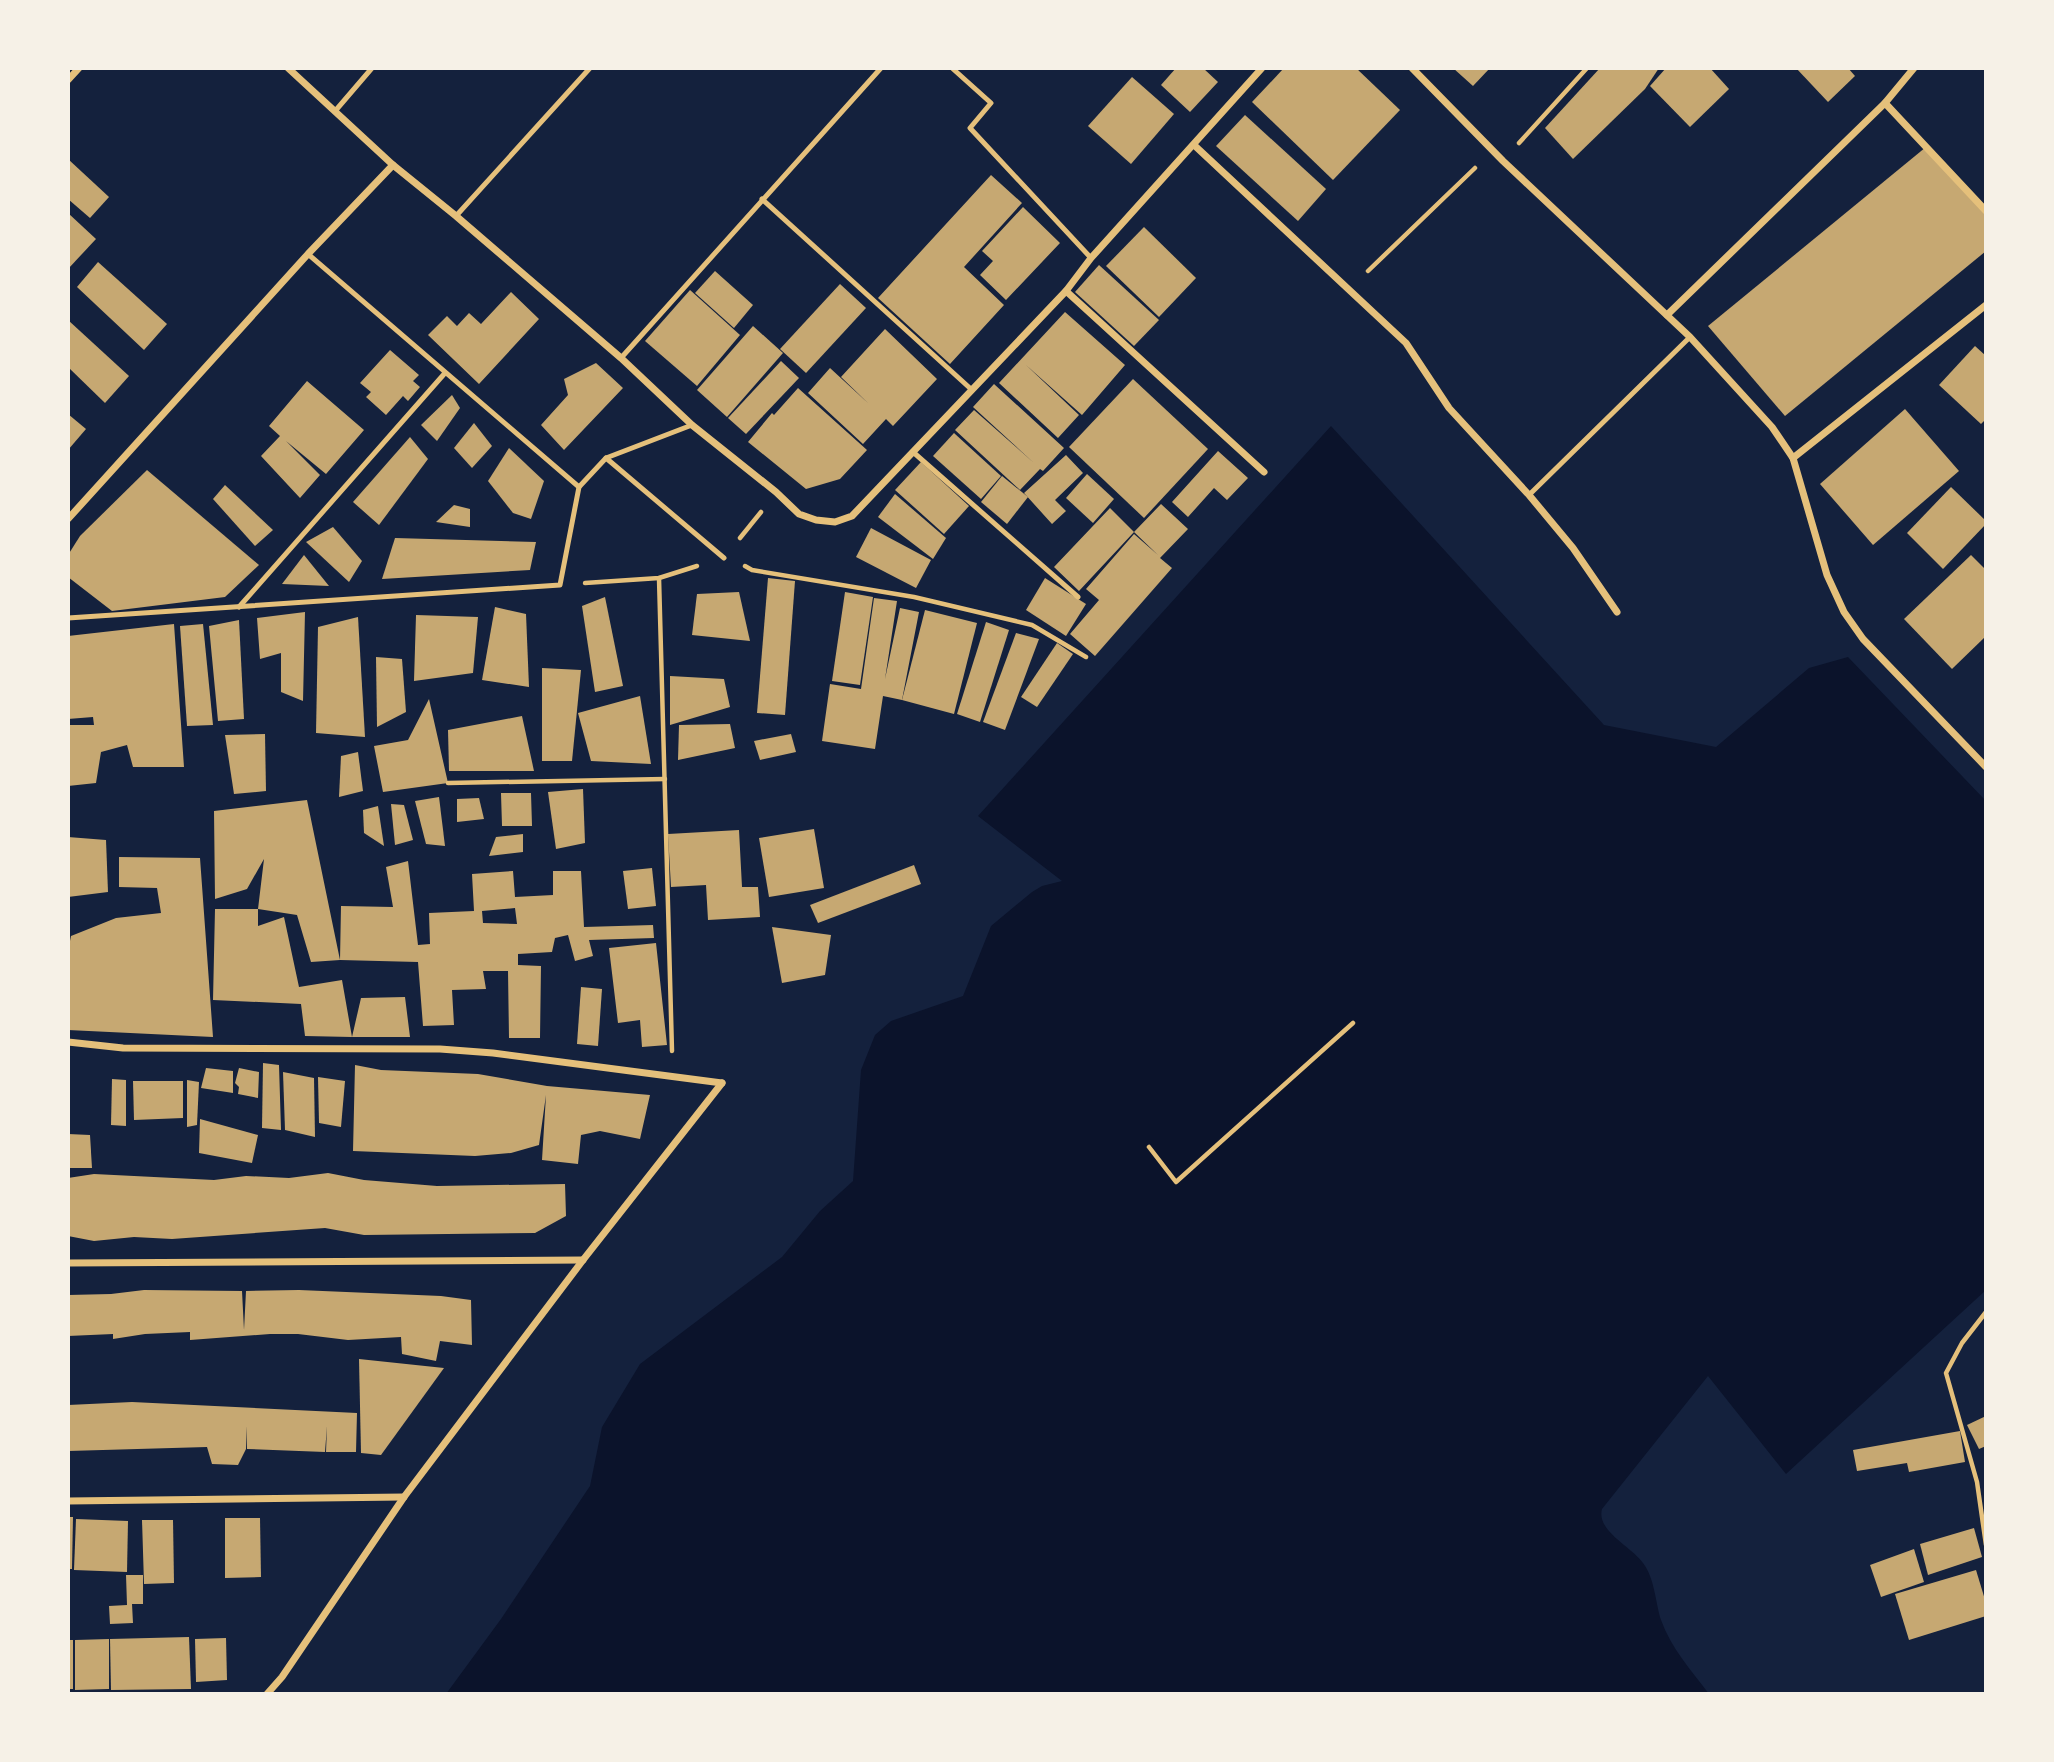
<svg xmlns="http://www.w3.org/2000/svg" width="2054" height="1762" font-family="'Source Serif 4',serif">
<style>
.water{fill:#0b132b}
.building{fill:#c6a872;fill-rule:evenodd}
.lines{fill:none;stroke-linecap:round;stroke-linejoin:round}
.path{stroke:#e5c07b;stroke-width:4.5}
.service{stroke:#e5c07b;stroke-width:5}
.minor{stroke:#e5c07b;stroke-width:7}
</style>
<rect width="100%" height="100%" fill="#14213d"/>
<path class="water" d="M1331,426L1604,725L1716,747L1809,668L1848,657L1986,801V1290L1786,1474L1708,1376L1602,1509C1596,1531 1632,1547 1643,1563C1655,1579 1655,1601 1661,1620C1671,1648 1691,1670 1709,1694H446L501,1619L590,1486L602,1427L640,1364L782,1257L820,1211L853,1181L861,1070L875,1035L891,1021L963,996L991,926L1032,892L1042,886L1062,881L978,816Z"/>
<g class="building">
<path d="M1176,68H1203L1218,82L1190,112L1161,85Z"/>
<path d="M1284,68H1356L1400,110L1333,180L1252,102Z"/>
<path d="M1453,68H1490L1473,86Z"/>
<path d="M1600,68H1659L1645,89L1573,159L1545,128Z"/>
<path d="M1666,68H1710L1729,89L1690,127L1650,86Z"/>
<path d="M1796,68H1848L1855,76L1828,102Z"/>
<path d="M1132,77L1174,114L1131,164L1088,126Z"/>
<path d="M1245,115L1326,189L1298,221L1216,146Z"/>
<path d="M1926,147L1986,214V251L1785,416L1708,326Z"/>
<path d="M68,159L109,197L90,218L68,199Z"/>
<path d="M991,175L1022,203L964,267L1004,305L950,364L878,298Z"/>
<path d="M1023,207L1060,243L1006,300L980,275L993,261L982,251Z"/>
<path d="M68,213L96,239L68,269Z"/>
<path d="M1144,227L1196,278L1159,317L1106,266Z"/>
<path d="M98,262L167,324L144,350L77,287Z"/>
<path d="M1099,265L1159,320L1134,346L1075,292Z"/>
<path d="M715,271L753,305L734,328L695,293Z"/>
<path d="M840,284L866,308L806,373L780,349Z"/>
<path d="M690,290L740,335L697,386L645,341Z"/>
<path d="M511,292L539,319L479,384L428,335L447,316L457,326L469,313L481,324Z"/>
<path d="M1065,312L1125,365L1082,415L1026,365L1079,415L1058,438L999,383Z"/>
<path d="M68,320L129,376L105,403L68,367Z"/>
<path d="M753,326L783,353L727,417L697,390Z"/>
<path d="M885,329L937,379L893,426L886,419L863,444L808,393L830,368L869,404L841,377Z"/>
<path d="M1975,346L1986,356V419L1981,424L1939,385Z"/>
<path d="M390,350L419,375L413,381L420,387L408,401L403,396L386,415L366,397L371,392L360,383Z"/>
<path d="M781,361L799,378L746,434L728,418Z"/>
<path d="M596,363L623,388L564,450L541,425L568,395L564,379Z"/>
<path d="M1133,379L1208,449L1144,518L1069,447Z"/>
<path d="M307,381L364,430L326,474L286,441L320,475L300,498L261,456L280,436L269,426Z"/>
<path d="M994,384L1064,448L1043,471L1040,469L1020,490L955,430L974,410L1034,463L973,407Z"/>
<path d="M798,388L867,450L840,479L806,489L748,442L772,413L774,415Z"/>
<path d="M452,395L460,408L437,441L421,425Z"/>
<path d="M1905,409L1959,471L1873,545L1820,484Z"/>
<path d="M68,414L86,429L68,450Z"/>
<path d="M474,423L492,446L472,468L454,448Z"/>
<path d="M954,433L1001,476L981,499L933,456Z"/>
<path d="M410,437L428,459L379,525L353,502Z"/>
<path d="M509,448L544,481L531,519L513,513L488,481Z"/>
<path d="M1218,451L1248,478L1227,500L1214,488L1188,517L1172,502Z"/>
<path d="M1066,455L1083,473L1055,500L1066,511L1052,524L1024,493Z"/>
<path d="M921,462L969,506L944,534L895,490Z"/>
<path d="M147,470L259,565L225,597L112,611L68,577V555L80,536Z"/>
<path d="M1087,474L1114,499L1093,523L1066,498Z"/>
<path d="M1002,476L1028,497L1007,524L981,502Z"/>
<path d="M225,485L273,530L255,546L213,499Z"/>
<path d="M1951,487L1986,521V524L1943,569L1907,533Z"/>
<path d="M895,494L946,538L933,559L878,517Z"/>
<path d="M1161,504L1188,529L1160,558L1172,568L1095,656L1070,634L1099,600L1086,589L1134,534L1158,555L1134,532L1079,591L1054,567L1110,508L1134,532Z"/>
<path d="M454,505L470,509V527L436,522Z"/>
<path d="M333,527L362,561L349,582L306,542Z"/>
<path d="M871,528L931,560L916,588L856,557Z"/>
<path d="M395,538L536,542L530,570L382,579Z"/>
<path d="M304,555L329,586L282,584Z"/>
<path d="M1971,555L1986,570V636L1952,669L1904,619Z"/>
<path d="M768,578L795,581L785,715L757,713Z"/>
<path d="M1045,578L1086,604L1066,636L1026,610Z"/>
<path d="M739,592L750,641L692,635L697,594Z"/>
<path d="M845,592L873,597L860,685L832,681Z"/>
<path d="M605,597L623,686L595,692L582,606Z"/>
<path d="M874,598L897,601L885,679L900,608L919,612L902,700L883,696L875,749L822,741L830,684L861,689Z"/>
<path d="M495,607L526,614L529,687L482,680Z"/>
<path d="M925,610L977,623L954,714L902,700Z"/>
<path d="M305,612L303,701L281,692V653L260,659L257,618Z"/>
<path d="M416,615L478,617L473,673L414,681Z"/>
<path d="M358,617L365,737L316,733L318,627Z"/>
<path d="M239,620L244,719L218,721L209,626Z"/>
<path d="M986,622L1009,630L980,722L957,714Z"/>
<path d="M174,624L184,767H133L127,745L101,752L96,783L68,786V725H94L93,717L68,719V636Z"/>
<path d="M203,624L213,725L187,726L180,626Z"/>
<path d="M1016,633L1039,639L1005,730L983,722Z"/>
<path d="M1057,643L1073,654L1037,707L1021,697Z"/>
<path d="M376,657L402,659L406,712L377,727Z"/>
<path d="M542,668L581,670L572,761H542Z"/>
<path d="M670,676L724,679L730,707L670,725Z"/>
<path d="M640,696L651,764L591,761L578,713Z"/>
<path d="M429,699L448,783L383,792L374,746L408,740Z"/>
<path d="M522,716L534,771H449L448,730Z"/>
<path d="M730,724L735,748L678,760L679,725Z"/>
<path d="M265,734L266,791L234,794L225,735Z"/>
<path d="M791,734L796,752L760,760L754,741Z"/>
<path d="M358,752L363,791L339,797L341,756Z"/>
<path d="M583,789L585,843L556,849L548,792Z"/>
<path d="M501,793H531L532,826H502Z"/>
<path d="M439,797L445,846L426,844L415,801Z"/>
<path d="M479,798L484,819L457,822V799Z"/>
<path d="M307,800L340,960L341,906L393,907L386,867L408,861L418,945L430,944L429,913L474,911L472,874L513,871L515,897L553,895V871H581L584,927L653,925L654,938L589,940L593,956L575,961L568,935L555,938L552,952L518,954V965L541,966L540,1038H509L508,971H483L486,989L452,990L454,1025L423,1026L418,962L340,960L311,962L297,915L258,909L264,859L247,889L215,899L214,811ZM515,908L517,924L483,923L482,911Z"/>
<path d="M391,804L404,805L413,840L395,845Z"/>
<path d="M378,806L384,846L364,833L363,810Z"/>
<path d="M814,829L824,888L769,897L759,838Z"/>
<path d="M739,830L742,887H758L760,917L708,920L706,885L671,887L668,834Z"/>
<path d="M523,834V852L489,856L496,837Z"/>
<path d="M68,837L106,840L108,892L68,897Z"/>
<path d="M119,857L200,858L213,1037L68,1030V951L71,936L116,918L161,913L157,888L119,887Z"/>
<path d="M914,865L921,884L818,923L810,905Z"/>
<path d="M652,868L656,906L628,909L623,871Z"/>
<path d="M215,909H258V926L284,917L299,987L342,980L352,1037L305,1036L301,1004L213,1000Z"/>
<path d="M772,927L831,935L825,975L782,983Z"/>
<path d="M656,943L667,1045L642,1047L640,1020L618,1023L609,948Z"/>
<path d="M581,987L602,989L598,1046L577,1044Z"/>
<path d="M405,997L410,1037H352L361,998Z"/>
<path d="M263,1063L279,1065L281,1130L262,1128Z"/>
<path d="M355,1065L381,1070L478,1074L547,1086L650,1095L640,1139L600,1131L581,1135L578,1164L542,1160L546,1095L539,1145L511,1153L475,1156L353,1151Z"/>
<path d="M206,1068L233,1071V1093L201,1088Z"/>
<path d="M239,1068L259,1072L258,1098L238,1094L239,1087L235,1083Z"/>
<path d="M283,1072L314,1078L315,1137L285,1130Z"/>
<path d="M318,1077L345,1081L341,1127L319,1123Z"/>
<path d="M112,1079L126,1080V1126L111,1125Z"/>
<path d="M187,1080L199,1082L197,1125L187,1127Z"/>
<path d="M133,1081H183V1118L134,1120Z"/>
<path d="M200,1119L258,1135L252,1163L199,1153Z"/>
<path d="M68,1134L90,1135L92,1168H68Z"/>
<path d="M328,1173L364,1180L437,1186L565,1184L566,1216L535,1233L364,1235L325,1228L172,1239L134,1237L94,1241L68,1236V1178L94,1174L214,1180L246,1176L289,1178Z"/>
<path d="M144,1290L242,1291L244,1330L246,1291L299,1290L441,1296L471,1300L472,1345L440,1341L436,1361L402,1354L401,1337L348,1340L298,1334H270L190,1340V1332L145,1334L113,1339V1334L68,1336V1295L111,1294Z"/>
<path d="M359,1359L444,1368L381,1455L361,1453Z"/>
<path d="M132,1402L357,1413L356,1452H326L327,1426L325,1452L247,1449V1426L246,1449L238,1465L212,1464L207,1447L68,1451V1405Z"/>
<path d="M1986,1416V1446L1979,1449L1967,1425Z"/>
<path d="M1960,1431L1965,1462L1909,1472L1907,1463L1857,1471L1853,1450Z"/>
<path d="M68,1517H73L72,1569H68Z"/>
<path d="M225,1518H260L261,1577L225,1578Z"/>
<path d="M76,1519L128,1521L127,1572L74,1570Z"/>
<path d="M142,1520H173L174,1583L144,1584Z"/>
<path d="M1974,1528L1982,1557L1928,1575L1920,1544Z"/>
<path d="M1914,1549L1924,1582L1881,1597L1870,1565Z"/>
<path d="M1976,1570L1986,1603V1616L1909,1640L1895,1594Z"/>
<path d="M126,1575H143V1604H132L133,1623L110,1624L109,1606L127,1605Z"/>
<path d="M189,1637L191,1689L111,1690L110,1639Z"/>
<path d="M226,1638L227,1680L196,1682L195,1639Z"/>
<path d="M109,1639V1689L75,1690V1640Z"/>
<rect x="68" y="1640" width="5" height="49"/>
</g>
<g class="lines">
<g class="path">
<path d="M1519,143L1587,68"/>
<path d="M1368,271L1475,168"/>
<path d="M740,538L761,512"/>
<path d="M745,566L752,570L914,597L1032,625L1086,657"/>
<path d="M659,578L672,1051"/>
<path d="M585,583L659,578L697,566"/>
<path d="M448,783L665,779"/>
<path d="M1149,1147L1176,1182L1353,1023"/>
<path d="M1986,1312L1962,1343L1946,1373L1977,1482L1986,1545"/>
</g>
<g class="service">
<path d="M952,68L991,103L970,128L1091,258"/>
<path d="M336,110L372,68"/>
<path d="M762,199L972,390"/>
<path d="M456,216L590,68"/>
<path d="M308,254L579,487"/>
<path d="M621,358L881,68"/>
<path d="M913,452L1078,597"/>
<path d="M606,458L724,558"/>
<path d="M1529,495L1690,337"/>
<path d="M239,607L445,373"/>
<path d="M68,618L560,585L579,487L606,458L692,425"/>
</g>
<g class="minor">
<path d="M288,68L393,165L456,216L621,358L692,425L776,492L799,514L816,520L835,522L852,516L1066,291L1091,258L1262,68"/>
<path d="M1412,68L1503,161L1690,337L1772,427L1793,458L1827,575L1844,612L1863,639L1986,767"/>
<path d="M68,80L79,68"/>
<path d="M1885,103L1986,211"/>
<path d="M1194,145L1406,343L1449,408L1529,495L1573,548L1617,612"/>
<path d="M1066,291L1264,472"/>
<path d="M1667,315L1885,103L1914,68"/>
<path d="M1793,458L1986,305"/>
<path d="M68,519L308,254L393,165"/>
<path d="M68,1042L123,1048L440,1049L493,1053L722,1083"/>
<path d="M68,1263L583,1260"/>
<path d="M68,1501L404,1497"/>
<path d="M267,1694L282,1677L404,1497L583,1260L722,1083"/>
</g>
</g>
<rect width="2054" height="1762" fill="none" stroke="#f6f1e7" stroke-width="140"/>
</svg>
